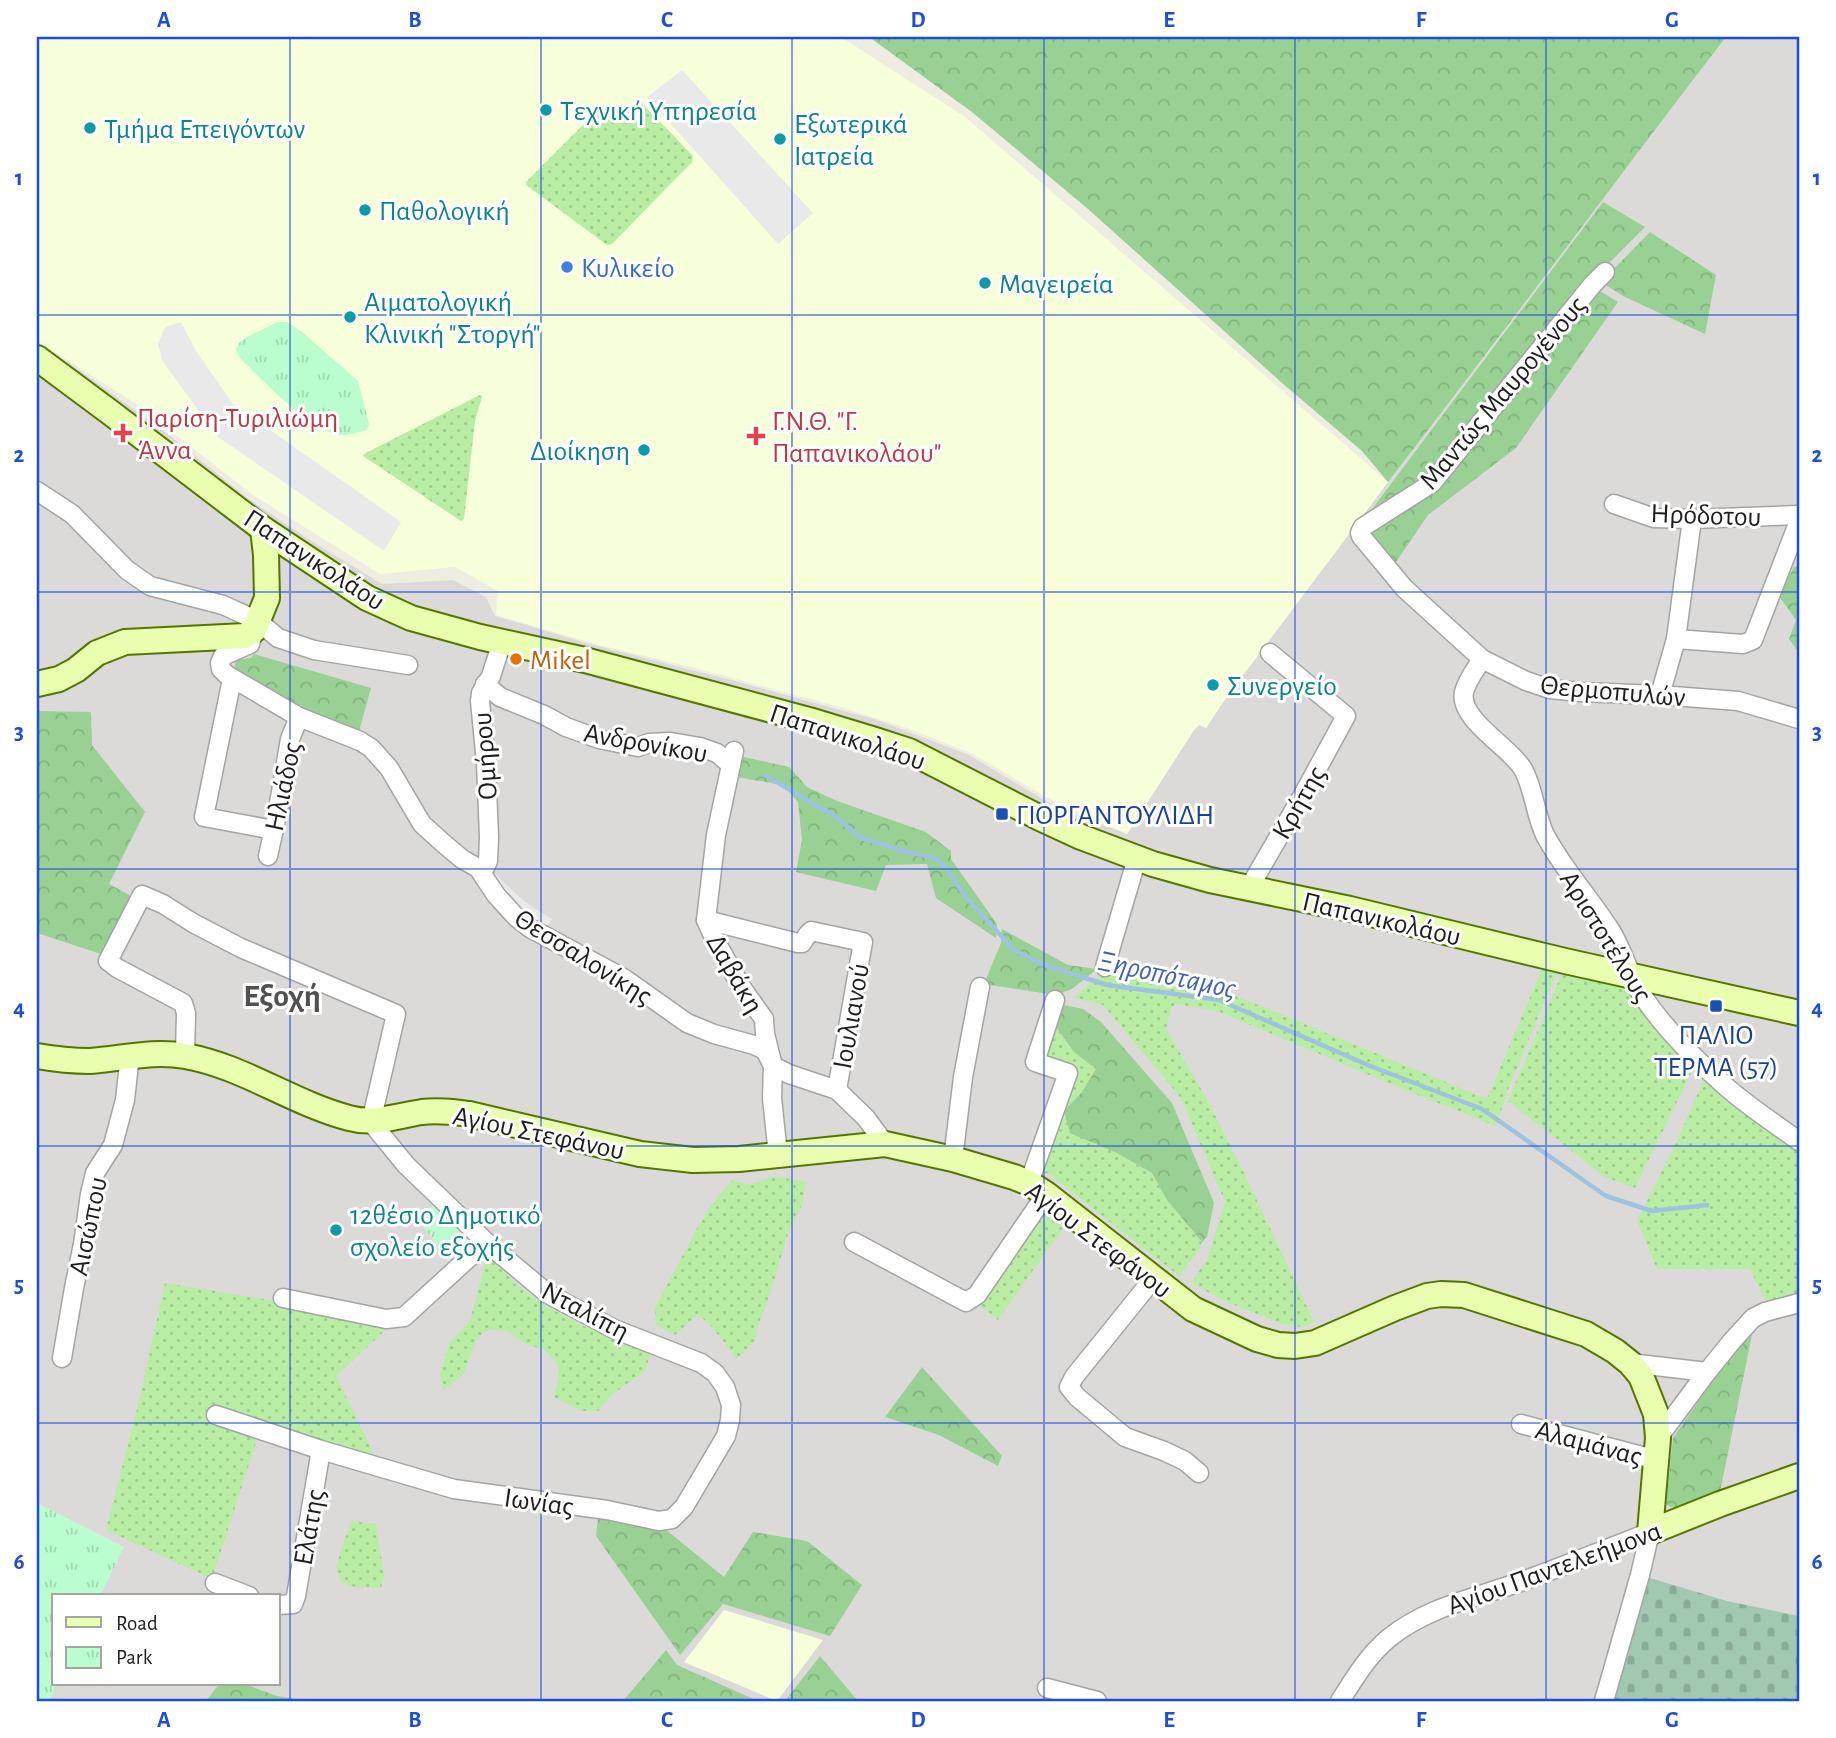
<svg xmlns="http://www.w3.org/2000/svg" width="1836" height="1738" font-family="'Alegreya Sans',sans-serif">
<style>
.residential{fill:#dbdad9;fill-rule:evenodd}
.education{fill:#f7ffda}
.grass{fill:url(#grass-dots)}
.forest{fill:url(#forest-crowns)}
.cemetery{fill:url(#cemetery-stones)}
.park{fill:url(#park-tufts)}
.parking{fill:#e9e9e9}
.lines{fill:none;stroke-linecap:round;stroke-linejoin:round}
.stream{stroke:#9ec3e0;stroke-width:4.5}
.street-casing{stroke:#a4a4a4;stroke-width:21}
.secondary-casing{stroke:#517700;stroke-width:28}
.street{stroke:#fff;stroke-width:18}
.secondary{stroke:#eafeb0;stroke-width:24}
.grid{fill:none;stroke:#1d4ed8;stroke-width:2;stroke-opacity:0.55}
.culture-dot{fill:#0f9aa8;stroke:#fff;stroke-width:2.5}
.shop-dot{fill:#3f7fe0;stroke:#fff;stroke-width:2.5}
.health-dot{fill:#e0444e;stroke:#fff;stroke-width:2.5}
.food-dot{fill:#e8710a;stroke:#fff;stroke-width:2.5}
.transit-dot{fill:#1a4fb4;stroke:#fff;stroke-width:2.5}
.labels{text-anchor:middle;stroke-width:6;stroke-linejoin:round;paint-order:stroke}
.culture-label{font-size:28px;fill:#0d838f;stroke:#fff;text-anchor:start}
.shop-label{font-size:28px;fill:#366cbe;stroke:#fff;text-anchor:start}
.street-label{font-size:28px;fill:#1d1d1d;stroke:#fff}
.health-label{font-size:28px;fill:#be3a42;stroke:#fff;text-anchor:start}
.food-label{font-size:28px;fill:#c56008;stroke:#fff;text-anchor:start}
.transit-label{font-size:28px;fill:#164399;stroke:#fff;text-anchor:start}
.water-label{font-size:30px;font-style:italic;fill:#4263b3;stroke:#fff}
.quarter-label{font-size:32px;font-weight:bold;fill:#505050;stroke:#fff}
.neatline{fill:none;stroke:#1d4ed8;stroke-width:2.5}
.grid-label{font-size:23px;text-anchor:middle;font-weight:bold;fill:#1d4ed8}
</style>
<defs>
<pattern id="grass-dots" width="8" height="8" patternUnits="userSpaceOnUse" patternTransform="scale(1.75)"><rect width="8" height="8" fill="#b8eda3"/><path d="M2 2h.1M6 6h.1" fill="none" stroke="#9ecb8c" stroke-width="1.8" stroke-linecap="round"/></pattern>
<pattern id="forest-crowns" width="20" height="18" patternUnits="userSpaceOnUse" patternTransform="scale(1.75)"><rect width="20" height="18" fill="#98d193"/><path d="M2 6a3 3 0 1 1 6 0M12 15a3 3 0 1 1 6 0" fill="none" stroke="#83b37e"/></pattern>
<pattern id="cemetery-stones" width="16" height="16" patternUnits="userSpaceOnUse" patternTransform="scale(1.75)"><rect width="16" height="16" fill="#a1c9b0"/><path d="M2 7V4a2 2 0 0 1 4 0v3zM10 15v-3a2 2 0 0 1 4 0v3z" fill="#8aac97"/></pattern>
<pattern id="park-tufts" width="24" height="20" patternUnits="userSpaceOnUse" patternTransform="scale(1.75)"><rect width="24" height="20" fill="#bafdce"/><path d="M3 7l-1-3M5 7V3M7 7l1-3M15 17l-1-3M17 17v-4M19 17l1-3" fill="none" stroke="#9fd8b0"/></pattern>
</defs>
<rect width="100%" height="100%" fill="#efede1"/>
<path class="residential" d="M1726,37H1799V1701H37V342L72,365L168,434L246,497L310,540L382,584L453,580L486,597L495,616L586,643L731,680L877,720L969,755L1058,808L1127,834L1194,730L1199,724L1206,727L1226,698L1388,482L1492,347L1599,202ZM54,1596H278V1684H54Z"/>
<g class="education">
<path d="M37,37H841L965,117L1388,482L1226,698L1206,728L1199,725L1194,730L1127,834L1046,797L973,754L907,728L840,707L699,669L599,645L496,615L498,591L455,567L380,574L253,495L135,403L37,341Z"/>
<path d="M724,1610L823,1640L777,1701L684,1662Z"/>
</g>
<g class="grass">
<path d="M641,102L693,156L692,162L612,244L607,245L526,185V182L595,113Z"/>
<path d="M480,395L482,397L475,421L464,519L461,521L363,456L364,454Z"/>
<path d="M1544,964L1559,967L1509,1087L1496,1126L1393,1085L1217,1011L1176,1004L1171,1008L1166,1029L1208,1101L1245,1175L1314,1322L1301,1327L1282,1324L1227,1302L1191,1283L1208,1258L1225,1202L1181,1098L1103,1005L1074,998L1104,971L1224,991L1487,1099Z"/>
<path d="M1563,971L1629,986L1695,1065L1635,1188L1605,1177L1508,1101Z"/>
<path d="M1056,1027L1074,1052L1096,1069L1082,1092L1064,1111L1117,1153L1152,1173L1167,1200L1202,1242L1199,1250L1179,1276L1049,1174L1040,1171L1078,1070L1047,1057Z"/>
<path d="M1704,1079L1799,1153V1291L1796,1295L1767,1303L1750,1269H1657L1637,1221L1676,1143Z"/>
<path d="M773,1176L806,1182L802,1205L790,1228L766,1306L759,1322L755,1340L737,1359L712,1327L698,1314L675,1335L656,1325L655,1307L698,1227L711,1206L732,1180L749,1185Z"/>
<path d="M1044,1210L1065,1225L998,1320L977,1303Z"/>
<path d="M487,1256L498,1261L514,1283L546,1306L585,1327L608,1334L650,1354L645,1371L610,1396L598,1411H581L554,1397L558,1382V1365L546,1351L522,1342L508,1331L490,1329L477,1338L464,1373L443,1391L440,1372L450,1342L470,1321Z"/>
<path d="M165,1283L276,1301L394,1322L336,1376L375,1457L262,1424L212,1579L106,1530L139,1402Z"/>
<path d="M351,1521L376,1524L384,1576L381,1588L355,1587L341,1582L336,1566Z"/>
</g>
<g class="forest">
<path d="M869,37H1726C1612,185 1502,335 1388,482L1362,451L1282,383L1088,209L972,112Z"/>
<path d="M1603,202L1645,227L1597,275L1429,479L1369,513Z"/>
<path d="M1650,232L1716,275L1705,334L1625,297L1601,282Z"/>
<path d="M1595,288L1618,302L1516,448L1428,515L1392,568L1365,532L1435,487Z"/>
<path d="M1799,565V653L1789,639L1796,620L1779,596L1794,567Z"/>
<path d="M254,654L371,688L358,735L298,707L233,673L236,660L251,658Z"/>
<path d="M37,711L91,712L92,745L145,812L109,884L133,897L101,954L37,933Z"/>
<path d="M735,755L789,767L807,787L837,801L926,832L951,851V859L997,924L996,938L936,898L927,864L886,865L876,891L796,872L802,840L798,802L783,785L730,776Z"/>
<path d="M1002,929L1068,965L1097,969L1072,989L1055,995L984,984L1001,943Z"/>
<path d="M1059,1004L1083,1009L1101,1022L1172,1103L1214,1203L1207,1237L1202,1242L1167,1200L1152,1173L1117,1153L1070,1133L1064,1111L1082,1092L1096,1069L1074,1052L1056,1027Z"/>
<path d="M1755,1320L1720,1492L1678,1507H1671L1666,1504L1673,1438Z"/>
<path d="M922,1367L1002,1456L998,1466L939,1435L885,1417Z"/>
<path d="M598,1517L659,1524L724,1577L753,1532L807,1541L862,1585L830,1636L723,1604L680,1655L596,1536Z"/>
<path d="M666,1650L677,1665L758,1701H623Z"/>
<path d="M820,1656L858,1701H785Z"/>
<path d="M219,1684H245L277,1696L309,1701H206Z"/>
</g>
<path class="cemetery" d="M1640,1575L1727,1601L1799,1616V1701H1610Z"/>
<g class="park">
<path d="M278,322H287L302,332L358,381L369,424L367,430C358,432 349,436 339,435C310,431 260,378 239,357L236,349L240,342L247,337Z"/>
<path d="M434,1202L470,1240L448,1261L421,1223Z"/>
<path d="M37,1503L124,1547L100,1596H54V1684H57L49,1701L37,1697Z"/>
</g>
<g class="parking">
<path d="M682,70L813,213L778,244L647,97Z"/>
<path d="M181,322L196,351L233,404L401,522L384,551L218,437L163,362L158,344L165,327Z"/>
<path d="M495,874L525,902L552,919L544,931L519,915L492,877Z"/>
</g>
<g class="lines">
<path class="stream" d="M765,775L836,817L861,838L911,853L933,857L946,868L965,896L1014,950L1039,963L1107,985L1219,1000L1370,1066L1482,1109L1606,1196L1652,1211L1707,1205"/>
<defs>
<g id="street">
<path d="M1605,272L1593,284L1432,483L1363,527L1360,533L1361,536L1404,588L1482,659L1526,681L1550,689L1580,692L1660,695L1738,701L1799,719"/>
<path d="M37,491L72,514L127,570L150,586L223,605L258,621L278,638L314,650L408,665"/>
<path d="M1614,504L1654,518L1692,519L1799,515"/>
<path d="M254,630L250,644L223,656L220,663L221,669L227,675L299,717L360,741L371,748L389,768L422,824L443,843L462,859L478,868L496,895L516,917L530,928L625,979L687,1023L714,1034L754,1045L765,1050L773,1066L789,1074L837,1090L866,1118L885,1144"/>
<path d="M1676,639L1743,644L1753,640L1799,521"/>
<path d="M1482,659C1476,669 1467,680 1464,692C1458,719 1510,747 1523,769C1534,789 1535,814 1545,835C1563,869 1590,898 1611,931C1624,952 1629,977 1644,998C1664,1027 1696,1060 1723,1084C1746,1105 1774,1123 1799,1141"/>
<path d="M232,679L204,817L274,830"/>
<path d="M485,684L500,697L544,715L566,727L599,739L638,747L649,743L671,742L700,747L717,753L731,765"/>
<path d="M1660,695L1676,639L1692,519"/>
<path d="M734,751L716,835L706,920L716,942L742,988L764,1019L765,1034L773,1066L772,1098L778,1155"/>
<path d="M268,856L277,815L290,739L299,717"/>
<path d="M482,873L488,861L489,837L486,763L480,701L481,693L491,676L502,642"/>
<path d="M1249,888L1304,793L1346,716L1270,653"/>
<path d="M706,920L798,943H802L808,934L811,931L863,942L837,1090"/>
<path d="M1105,967L1137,858"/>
<path d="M185,1056L186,1013L183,1003L117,968L108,961L142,895L163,904L193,923L241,948L396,1014L371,1122L406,1165L486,1242L548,1294L614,1329L701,1363L715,1373L725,1387L731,1405L730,1420L726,1436L684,1507L672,1519L659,1521L607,1510L454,1489L321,1450L216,1415"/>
<path d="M953,1159L963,1077L980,987"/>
<path d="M1029,1183L1068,1073L1035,1062L1055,1000"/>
<path d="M854,1242L966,1302L977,1295L1046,1194"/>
<path d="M1153,1279L1074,1377L1069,1387L1077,1397L1125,1437L1164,1451L1185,1461L1199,1473"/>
<path d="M283,1298L386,1319L404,1317L486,1242"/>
<path d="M62,1358L74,1288L83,1244L90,1194L95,1173L113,1145L125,1100L130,1055"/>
<path d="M1630,1363L1707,1372"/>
<path d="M1521,1424L1657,1460"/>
<path d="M1658,1438L1707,1372L1732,1341L1753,1318L1765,1312L1799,1303"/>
<path d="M215,1583L249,1596"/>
<path d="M278,1605L293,1604L296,1596L321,1450"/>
<path d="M1047,1688L1097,1701"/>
<path d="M1340,1701C1354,1679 1368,1655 1389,1638C1427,1607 1475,1598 1520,1582C1564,1566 1607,1549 1650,1532"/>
<path d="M1604,1701L1640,1575L1650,1532"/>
</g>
<g id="secondary">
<path d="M37,358L111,413L263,529L367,598L411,618L480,637L585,660L809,720L875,740L909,751L1040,818L1081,837L1153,864L1210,880L1350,909L1565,961L1799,1013"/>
<path d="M37,684L59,679L76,670L97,653L125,642L245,636L254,630L267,598L266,555L263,529"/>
<path d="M37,1056C54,1059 72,1061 90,1061C121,1059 153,1050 185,1056C243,1066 292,1103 349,1118C374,1125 396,1116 422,1112C438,1110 453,1112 469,1114L640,1154L693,1160L739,1159L885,1144L953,1159L1014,1177L1029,1183L1046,1194L1193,1309L1257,1339L1278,1345L1295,1346L1315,1343L1395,1308L1427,1296L1441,1294L1464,1295L1586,1334L1615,1351L1630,1363L1641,1376L1656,1414L1658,1438L1650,1532L1720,1504L1799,1476"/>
</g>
</defs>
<use href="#street" class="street-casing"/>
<use href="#secondary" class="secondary-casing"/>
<use href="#street" class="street"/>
<use href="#secondary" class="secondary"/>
</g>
<path class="grid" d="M290,37V1701M541,37V1701M792,37V1701M1044,37V1701M1295,37V1701M1546,37V1701M37,315H1799M37,592H1799M37,869H1799M37,1146H1799M37,1423H1799"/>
<g class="culture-dot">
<circle cx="546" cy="110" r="7"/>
<circle cx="90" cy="128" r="7"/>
<circle cx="780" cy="139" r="7"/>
<circle cx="365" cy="210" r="7"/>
<circle cx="985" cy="283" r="7"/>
<circle cx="350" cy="317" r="7"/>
<circle cx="644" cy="450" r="7"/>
<circle cx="1213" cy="685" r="7"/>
<circle cx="336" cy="1230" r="7"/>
</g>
<circle class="shop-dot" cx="567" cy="267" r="7"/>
<g class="health-dot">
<path d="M119.5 422.5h7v7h7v7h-7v7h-7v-7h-7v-7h7z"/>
<path d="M752.5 425.5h7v7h7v7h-7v7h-7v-7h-7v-7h7z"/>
</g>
<circle class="food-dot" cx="516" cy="659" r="7"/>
<g class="transit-dot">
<rect x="995" y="807" width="14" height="14" rx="3.5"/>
<rect x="1709" y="999" width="14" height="14" rx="3.5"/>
</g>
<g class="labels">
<g class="culture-label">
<text x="560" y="120">Τεχνική Υπηρεσία</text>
<text x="794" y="133">Εξωτερικά<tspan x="794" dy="32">Ιατρεία</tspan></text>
<text x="104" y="138">Τμήμα Επειγόντων</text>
<text x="379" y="220">Παθολογική</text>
<text x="999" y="293">Μαγειρεία</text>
<text x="364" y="311">Αιματολογική<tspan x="364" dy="32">Κλινική "Στοργή"</tspan></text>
<text x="630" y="460" text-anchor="end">Διοίκηση</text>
<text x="1227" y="695">Συνεργείο</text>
<text x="350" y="1224">12θέσιο Δημοτικό<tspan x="350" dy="32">σχολείο εξοχής</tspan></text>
</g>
<g class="shop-label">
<text x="581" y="277">Κυλικείο</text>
</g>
<g class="street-label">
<text transform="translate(1502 392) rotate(-50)" y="10">Μαντώς Μαυρογένους</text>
<text transform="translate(1706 514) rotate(2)" y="10">Ηρόδοτου</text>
<text transform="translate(315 559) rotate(33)" y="10">Παπανικολάου</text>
<text transform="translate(1613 690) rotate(5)" y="10">Θερμοπυλών</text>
<text transform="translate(848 736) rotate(18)" y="10">Παπανικολάου</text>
<text transform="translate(646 742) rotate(10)" y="10">Ανδρονίκου</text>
<text transform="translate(484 756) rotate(-94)" y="10">Ομήρου</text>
<text transform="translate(282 786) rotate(-78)" y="10">Ηλιάδος</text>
<text transform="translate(1298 802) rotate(-60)" y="10">Κρήτης</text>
<text transform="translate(1382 918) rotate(13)" y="10">Παπανικολάου</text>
<text transform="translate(1607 936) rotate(58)" y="10">Αριστοτέλους</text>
<text transform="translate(584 956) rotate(32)" y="10">Θεσσαλονίκης</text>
<text transform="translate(736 973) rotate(60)" y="10">Δαβάκη</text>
<text transform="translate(850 1016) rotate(-80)" y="10">Ιουλιανού</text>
<text transform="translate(539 1132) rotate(12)" y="10">Αγίου Στεφάνου</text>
<text transform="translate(87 1226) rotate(-78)" y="10">Αισώπου</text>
<text transform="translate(1099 1239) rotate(37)" y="10">Αγίου Στεφάνου</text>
<text transform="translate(586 1310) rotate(28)" y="10">Νταλίπη</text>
<text transform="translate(1589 1442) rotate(15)" y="10">Αλαμάνας</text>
<text transform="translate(539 1501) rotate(8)" y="10">Ιωνίας</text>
<text transform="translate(308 1527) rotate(-80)" y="10">Ελάτης</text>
<text transform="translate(1554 1567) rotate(-20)" y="10">Αγίου Παντελεήμονα</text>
</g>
<g class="health-label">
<text x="137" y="427">Παρίση-Τυριλιώμη<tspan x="137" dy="32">Άννα</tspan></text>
<text x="772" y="430">Γ.Ν.Θ. "Γ.<tspan x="772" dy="32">Παπανικολάου"</tspan></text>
</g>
<g class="food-label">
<text x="530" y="669">Mikel</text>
</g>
<g class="transit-label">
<text x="1016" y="824">ΓΙΟΡΓΑΝΤΟΥΛΙΔΗ</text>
<text x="1716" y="1044" text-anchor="middle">ΠΑΛΙΟ<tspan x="1716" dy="32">ΤΕΡΜΑ (57)</tspan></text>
</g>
<g class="water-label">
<text transform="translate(1167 974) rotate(12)" y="10">Ξηροπόταμος</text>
</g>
<g class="quarter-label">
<text x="282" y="1006">Εξοχή</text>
</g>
</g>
<rect width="1836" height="1738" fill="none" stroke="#ffffff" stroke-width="77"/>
<rect x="52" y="1594" width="228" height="91" fill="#ffffff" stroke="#a5a5a5" stroke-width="2"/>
<rect x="66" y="1617" width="35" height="10" fill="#eafeb0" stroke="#a5a5a5" stroke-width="2"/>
<text x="116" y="1630" font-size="21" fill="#1d1d1d">Road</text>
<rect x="66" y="1647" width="35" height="21" fill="url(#park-tufts)" stroke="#a5a5a5" stroke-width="2"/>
<text x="116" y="1664" font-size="21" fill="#1d1d1d">Park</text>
<rect x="38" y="38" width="1760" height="1662" class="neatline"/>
<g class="grid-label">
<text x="164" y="27">A</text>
<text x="415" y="27">B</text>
<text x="667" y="27">C</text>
<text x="918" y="27">D</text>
<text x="1169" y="27">E</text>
<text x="1421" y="27">F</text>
<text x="1672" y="27">G</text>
<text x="19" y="185">1</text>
<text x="1817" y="185">1</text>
<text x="19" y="462">2</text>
<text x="1817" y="462">2</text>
<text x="19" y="739">3</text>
<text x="1817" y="739">3</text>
<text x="19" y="1015">4</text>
<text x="1817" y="1015">4</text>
<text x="19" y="1292">5</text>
<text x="1817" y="1292">5</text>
<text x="19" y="1569">6</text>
<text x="1817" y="1569">6</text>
<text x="164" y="1727">A</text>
<text x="415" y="1727">B</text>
<text x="667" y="1727">C</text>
<text x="918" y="1727">D</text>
<text x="1169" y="1727">E</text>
<text x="1421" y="1727">F</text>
<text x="1672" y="1727">G</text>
</g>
</svg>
